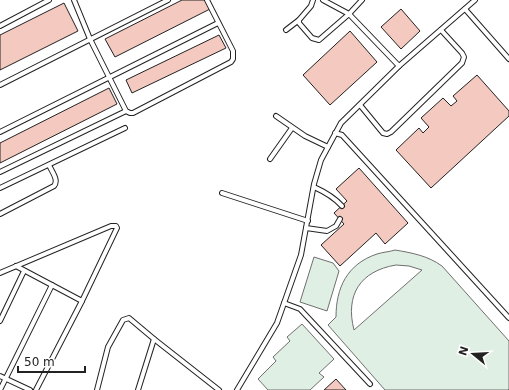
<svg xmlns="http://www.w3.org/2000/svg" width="509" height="390" font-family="'DejaVu Sans',sans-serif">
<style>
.green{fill:#e0efe3;stroke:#6f6f6f;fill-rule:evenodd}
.building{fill:#f3c9c0;stroke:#222}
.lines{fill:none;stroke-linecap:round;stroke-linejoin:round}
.lane-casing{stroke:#222;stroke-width:6}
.lane{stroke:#fff;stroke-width:4}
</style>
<rect width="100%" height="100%" fill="#fff"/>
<g class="green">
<path d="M395,250C413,253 428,256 442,266L509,341V389L508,390H385L328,325L336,317C336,288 347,264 377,254C383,252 389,252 395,250ZM396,265L409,266L422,270L354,330C345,295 360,271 396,265Z"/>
<path d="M314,257L333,263L339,271L327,311L300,302Z"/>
<path d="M302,324L334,359L319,373L324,377L310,390H268L258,379L276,361L273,357L290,341L287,337Z"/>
</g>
<g class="building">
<path d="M182,0H205L210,9L115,57L105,39Z"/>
<path d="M64,3L78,31L0,70V35Z"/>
<path d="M401,9L420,31L401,49L381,27Z"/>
<path d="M350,31L377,62L330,105L303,75Z"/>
<path d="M219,35L226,48L132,93L126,80Z"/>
<path d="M477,75L509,111V116L431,188L396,150L419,128L423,133L429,127L421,118L443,98L451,106L457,101L453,96Z"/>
<path d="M109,88L117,104L0,163V143Z"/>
<path d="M359,168L408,223L385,244L376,233L340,266L321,245L344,224L334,213L347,201L336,189Z"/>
<path d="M336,379L346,390H324Z"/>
</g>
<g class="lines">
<defs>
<g id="lane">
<path d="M74,0L90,39L126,111L130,113H133L231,62L233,59V51L207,0"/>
<path d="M313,0L311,6L299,20V23L312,38L319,40L349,14L362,0"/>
<path d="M323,0L349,14L399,66"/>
<path d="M465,9L509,59"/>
<path d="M0,26L49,0"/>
<path d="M286,30L299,20"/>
<path d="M0,85L168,0"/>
<path d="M360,105L383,133L387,134L391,132L462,63L464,57L462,53L441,30"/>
<path d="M276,116L305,136L328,147"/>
<path d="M0,132L218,23"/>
<path d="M335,133L342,135L509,318"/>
<path d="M270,159L292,128"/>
<path d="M0,172L126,111"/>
<path d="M314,187C325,192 334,197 342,206"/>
<path d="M0,188L125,128"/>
<path d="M222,193L308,221"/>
<path d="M0,214L54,186C59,180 52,172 49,165"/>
<path d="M306,228L327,231L336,226L340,219"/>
<path d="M16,266L82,301"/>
<path d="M0,273L111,226H116L117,228L82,301L36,390"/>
<path d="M284,303L300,309L370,384"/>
<path d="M0,321L24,271"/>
<path d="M0,376L30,390"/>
<path d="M0,390L52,285"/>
<path d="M97,390L108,347L123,320L129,318L154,339L219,390"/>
<path d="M138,390L154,339"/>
<path d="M237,390L277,323L301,255L314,184L321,160L341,123L399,66L475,0"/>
</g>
</defs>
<use href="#lane" class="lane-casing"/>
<use href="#lane" class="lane"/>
</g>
<g transform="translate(473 354) rotate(288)" stroke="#ffffff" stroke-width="3" paint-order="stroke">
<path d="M0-3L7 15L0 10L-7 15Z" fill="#222222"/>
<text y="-6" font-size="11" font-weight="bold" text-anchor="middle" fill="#222222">N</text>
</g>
<path d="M18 366v6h67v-6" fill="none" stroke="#222222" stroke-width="2"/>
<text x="24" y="366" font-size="12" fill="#222222" stroke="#ffffff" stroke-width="3" paint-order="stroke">50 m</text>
</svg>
